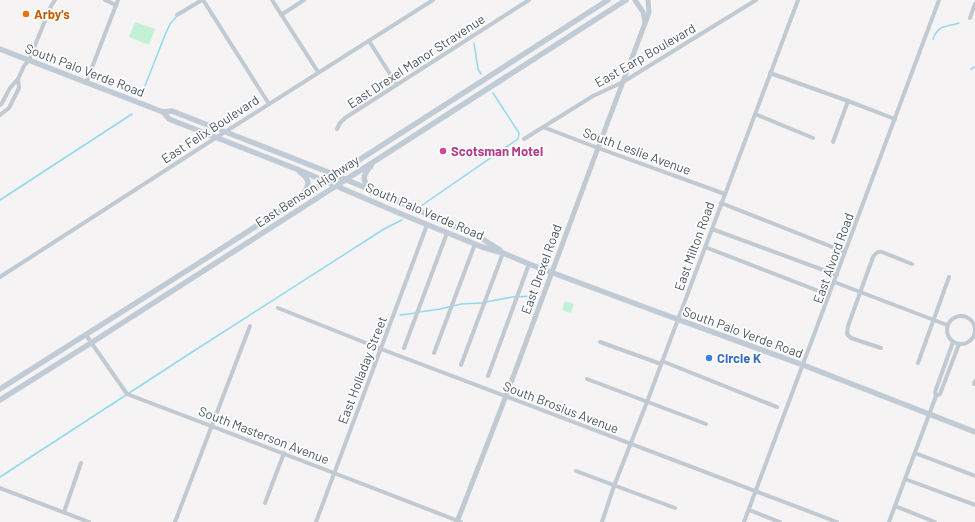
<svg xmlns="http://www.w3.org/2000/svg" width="975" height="522" font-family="Barlow,sans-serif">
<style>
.green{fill:#c3f1d5}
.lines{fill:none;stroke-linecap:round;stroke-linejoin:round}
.stream{stroke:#90daee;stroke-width:1.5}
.minor{stroke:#c1cad2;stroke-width:4}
.tertiary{stroke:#c1cad2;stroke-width:5}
.secondary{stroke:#c1cbd6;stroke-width:5.5}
.food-dot{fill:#e8710a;stroke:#fff;stroke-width:1.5}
.hotel-dot{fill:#d1479c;stroke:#fff;stroke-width:1.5}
.shop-dot{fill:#3f7fe0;stroke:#fff;stroke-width:1.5}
.labels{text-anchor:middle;stroke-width:3.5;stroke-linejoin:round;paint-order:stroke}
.food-label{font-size:13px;font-weight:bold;fill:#c56008;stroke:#fff;text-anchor:start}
.street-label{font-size:13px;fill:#4a5661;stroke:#fff}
.hotel-label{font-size:13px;font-weight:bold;fill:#b23c85;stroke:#fff;text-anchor:start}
.shop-label{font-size:13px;font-weight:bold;fill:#366cbe;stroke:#fff;text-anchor:start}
</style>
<rect width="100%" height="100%" fill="#f5f3f3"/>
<g class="green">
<path d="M135,22L155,29L149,45L129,37Z"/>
<path d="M565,301L574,304L571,313L562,310Z"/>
</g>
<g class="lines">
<g class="stream">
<path d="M933,39C938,25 946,27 959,23"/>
<path d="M474,43L478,69L481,74"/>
<path d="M971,69L975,67"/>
<path d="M141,96L165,35L170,24L176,17"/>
<path d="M0,200L132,114"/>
<path d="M418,208L518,139L519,133L493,93"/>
<path d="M486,302L512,297L536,296"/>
<path d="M419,312L440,309L461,304L482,303"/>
<path d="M400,315L416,313"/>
<path d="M0,477L186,356L384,229L402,220"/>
</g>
<g class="minor">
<path d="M105,0L116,5"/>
<path d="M203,0L269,104"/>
<path d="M272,0L318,72"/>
<path d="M177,15L202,0"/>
<path d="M281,15L304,0"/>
<path d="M970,18L975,4"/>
<path d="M369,41L397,85"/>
<path d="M770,73L848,101L895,119"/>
<path d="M18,79L24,66L29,60L51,6L55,0"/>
<path d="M86,83L118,0"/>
<path d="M0,105L2,103L10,88L18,79L19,88L9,108L0,115"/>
<path d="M755,114L813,138"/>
<path d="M543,127L598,148L725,194"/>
<path d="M337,129L340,123L345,118L529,0"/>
<path d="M524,139L593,96L623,82L756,0"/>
<path d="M833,142L848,101"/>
<path d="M721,203L845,252"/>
<path d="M712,229L837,275"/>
<path d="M705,247L829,295"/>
<path d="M0,277L217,137L433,0"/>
<path d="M834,282L947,325"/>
<path d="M278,308L381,349L837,522"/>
<circle cx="961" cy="330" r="14"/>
<path d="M86,335L127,394L334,473L461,522"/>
<path d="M600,342L661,364"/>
<path d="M404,348L447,233"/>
<path d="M881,348L851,338L847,334L848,326L873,257C875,254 877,251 882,252L912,264"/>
<path d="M434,353L475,244"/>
<path d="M662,361L777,407"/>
<path d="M918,363L949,277"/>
<path d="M461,365L503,253"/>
<path d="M488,376L529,264"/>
<path d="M587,379L706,424"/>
<path d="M974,384L975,381"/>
<path d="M936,396L935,392L953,342"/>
<path d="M915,453L975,476"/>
<path d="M576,471L675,508"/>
<path d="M905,479L975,505"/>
<path d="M0,488L89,522"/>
<path d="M265,503L284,453"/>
<path d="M895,506L935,522"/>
<path d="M749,510L780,522"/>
<path d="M64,512L81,463"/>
<path d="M175,522L250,326"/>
<path d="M316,522L427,225"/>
<path d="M602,522L614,486L647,402L798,0"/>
<path d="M744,522L939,0"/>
<path d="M889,522L936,396L940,394L959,344"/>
</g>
<g class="tertiary">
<path d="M635,0L643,12L645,22"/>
<path d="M457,522L506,396L598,148L647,18L649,12L648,0"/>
</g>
<g class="secondary">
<path d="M0,49L163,112L172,111L328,172L416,209L484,240L500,250"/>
<path d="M163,112L169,119L299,170L406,216L475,244L482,247L503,253L529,264L655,311L803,365L975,432"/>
<path d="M371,166C362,175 362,181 371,189"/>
<path d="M300,172C311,180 310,186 301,196"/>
<path d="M0,389L191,268L608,0"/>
<path d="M0,400L91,343L626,0"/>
</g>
</g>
<circle class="food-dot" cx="26" cy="14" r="4"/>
<circle class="hotel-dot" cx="443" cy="151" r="4"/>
<circle class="shop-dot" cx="709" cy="358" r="4"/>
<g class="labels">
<g class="food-label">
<text x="34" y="19">Arby's</text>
</g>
<g class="street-label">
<text transform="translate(645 55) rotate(-30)" y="5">East Earp Boulevard</text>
<text transform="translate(416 61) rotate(-33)" y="5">East Drexel Manor Stravenue</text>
<text transform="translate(85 70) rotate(21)" y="5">South Palo Verde Road</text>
<text transform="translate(210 129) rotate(-33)" y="5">East Felix Boulevard</text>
<text transform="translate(637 151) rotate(20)" y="5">South Leslie Avenue</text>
<text transform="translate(307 191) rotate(-33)" y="5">East Benson Highway</text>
<text transform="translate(425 211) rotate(23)" y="5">South Palo Verde Road</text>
<text transform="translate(694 246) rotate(-70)" y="5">East Milton Road</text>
<text transform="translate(833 258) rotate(-70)" y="5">East Alvord Road</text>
<text transform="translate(541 269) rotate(-70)" y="5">East Drexel Road</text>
<text transform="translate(743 332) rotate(20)" y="5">South Palo Verde Road</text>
<text transform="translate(362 370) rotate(-69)" y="5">East Holladay Street</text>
<text transform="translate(561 407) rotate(21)" y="5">South Brosius Avenue</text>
<text transform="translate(264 435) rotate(21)" y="5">South Masterson Avenue</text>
</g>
<g class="hotel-label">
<text x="451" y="156">Scotsman Motel</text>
</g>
<g class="shop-label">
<text x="717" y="363">Circle K</text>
</g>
</g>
</svg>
